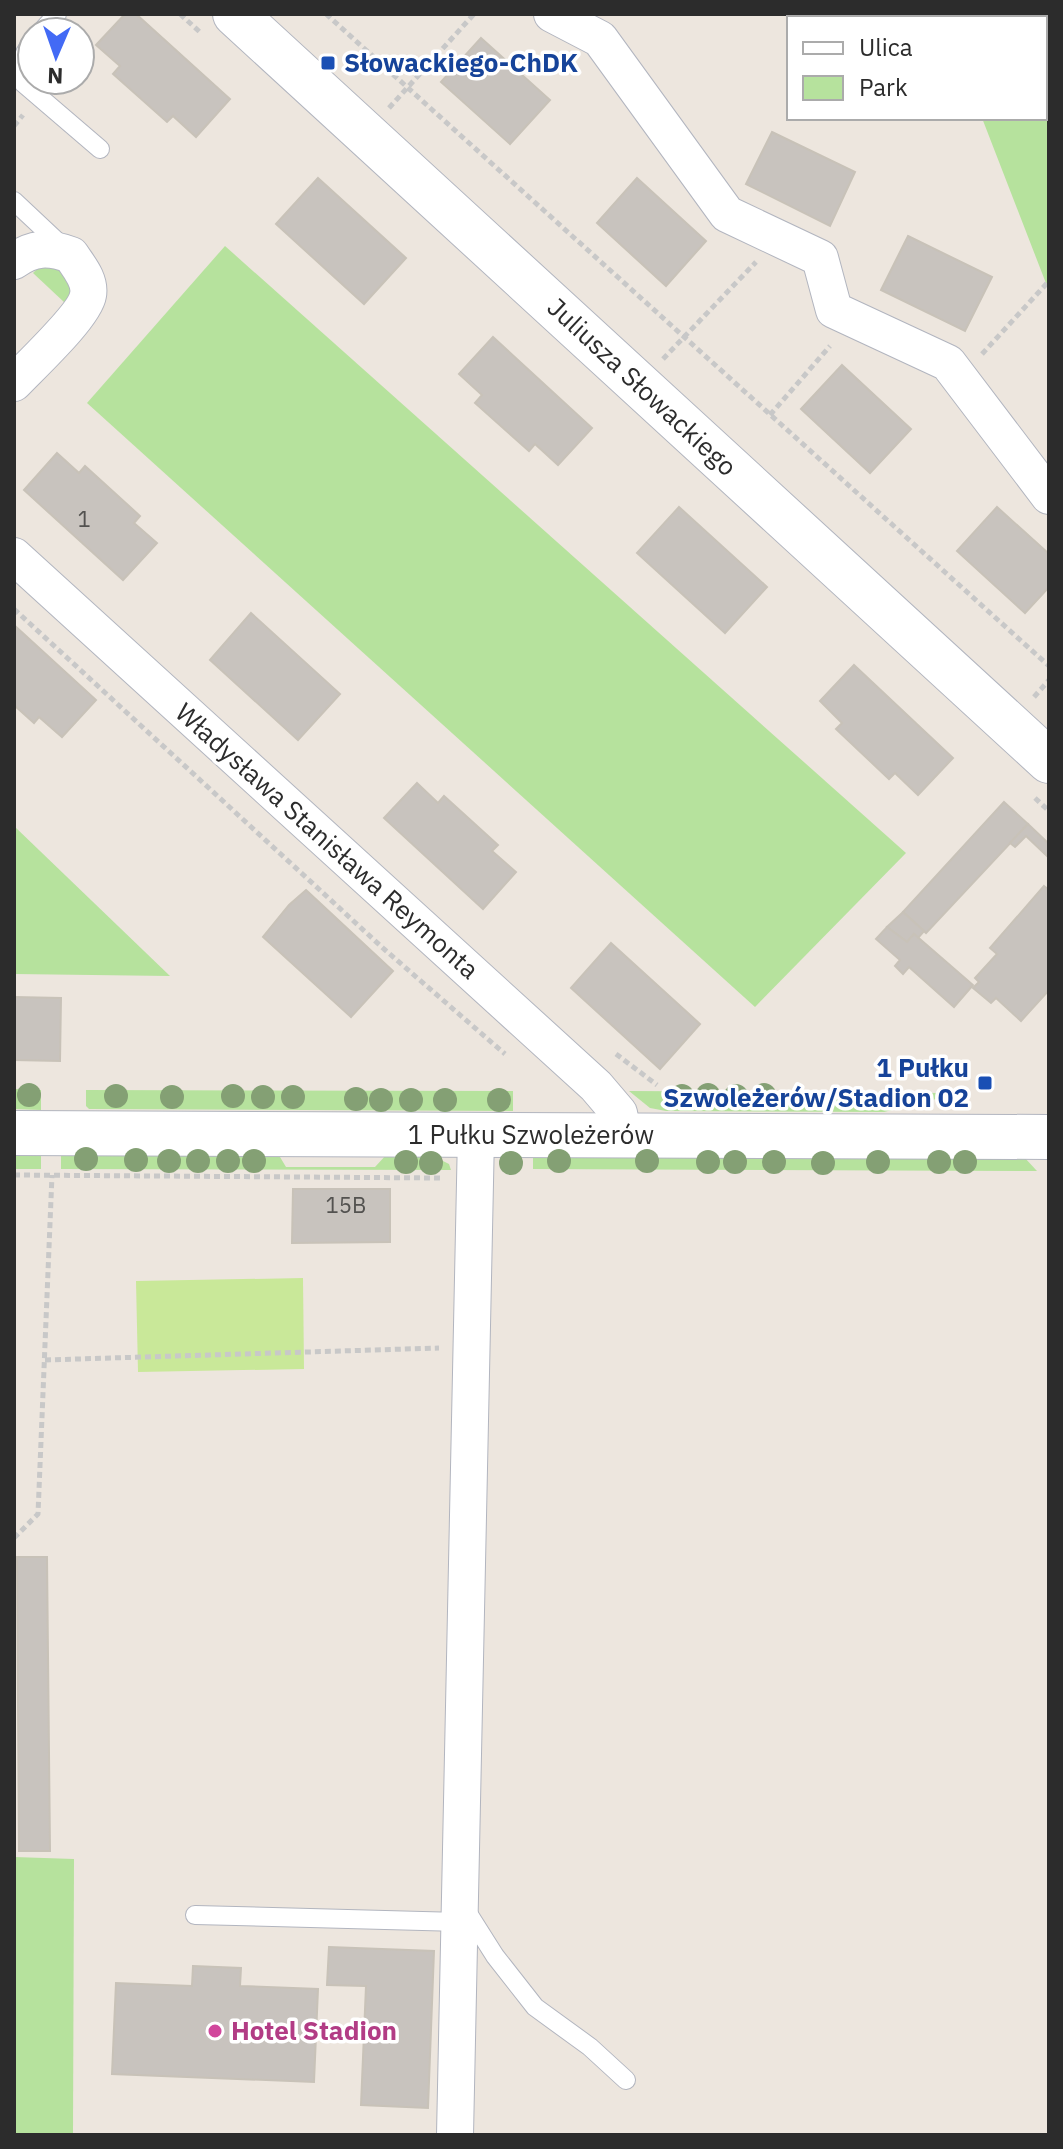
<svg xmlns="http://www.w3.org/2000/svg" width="1063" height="2149" font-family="'IBM Plex Sans',sans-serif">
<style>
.green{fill:#b6e29d}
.pitch{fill:#c9e899}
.building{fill:#c8c3be;stroke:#c8c2b8;stroke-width:2}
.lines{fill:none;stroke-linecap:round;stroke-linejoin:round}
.service-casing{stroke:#b2b5bf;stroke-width:20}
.minor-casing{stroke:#b2b5bf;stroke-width:38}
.tertiary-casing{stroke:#b2b5bf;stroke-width:46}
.path{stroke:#c8c8c8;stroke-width:5;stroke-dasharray:6 4;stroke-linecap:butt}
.service{stroke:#fff;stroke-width:18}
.minor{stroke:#fff;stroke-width:36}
.tertiary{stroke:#fff;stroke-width:44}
.tree{fill:#84a074}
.transit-dot{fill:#1a4fb4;stroke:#fff;stroke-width:3}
.hotel-dot{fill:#d1479c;stroke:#fff;stroke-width:3}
.labels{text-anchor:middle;stroke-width:7;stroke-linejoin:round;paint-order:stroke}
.number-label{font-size:22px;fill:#535250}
.transit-label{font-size:26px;font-weight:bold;fill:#164399;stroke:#fff;text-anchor:start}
.street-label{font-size:26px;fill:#2c2c2c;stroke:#fff}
.hotel-label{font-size:26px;font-weight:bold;fill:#b23c85;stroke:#fff;text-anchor:start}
</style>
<rect width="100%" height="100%" fill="#ede6de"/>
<g class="green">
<path d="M823,14H1049V291L982,118H1045V18H830Z"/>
<path d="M225,246L906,853L755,1007L87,403Z"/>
<path d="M41,265H49L68,273L73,290L65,303L33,273Z"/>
<path d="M14,826L170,976L14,974Z"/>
<path d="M14,1089L41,1090V1110L14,1109Z"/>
<path d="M86,1090L513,1091V1111L89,1109L86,1106Z"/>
<path d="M629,1091L944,1093V1097L884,1112L666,1111L650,1108Z"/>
<rect x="14" y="1153" width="27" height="16"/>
<path d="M61,1153L274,1154L280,1157L286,1167H375L387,1154L431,1155L449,1164L451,1170L61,1169Z"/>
<path d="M533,1155L1024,1157L1037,1171L533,1169Z"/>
<path d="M14,1857L74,1859L73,2135H14Z"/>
</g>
<path class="pitch" d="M303,1278L304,1369L138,1372L136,1281Z"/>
<g class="building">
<path d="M125,14H136L230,99L196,137L173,116L167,122L113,74L120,66L96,45Z"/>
<path d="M481,38L550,100L510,144L441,82Z"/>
<path d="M772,132L855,172L830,226L746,184Z"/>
<path d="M318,178L406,258L364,304L276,224Z"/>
<path d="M637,178L706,241L666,286L597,223Z"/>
<path d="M908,236L992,277L965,331L881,290Z"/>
<path d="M493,337L592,428L558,465L535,444L529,451L475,403L482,395L459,374Z"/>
<path d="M842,365L911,429L870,473L801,409Z"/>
<path d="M57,453L79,473L85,466L140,516L134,523L157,543L123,580L24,490Z"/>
<path d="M679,507L767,587L725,633L637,553Z"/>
<path d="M997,507L1049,554V587L1025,613L957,551Z"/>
<path d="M251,613L340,694L298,740L210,660Z"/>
<path d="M14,625L96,700L62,737L39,717L34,723L14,705Z"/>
<path d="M854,665L953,758L918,795L895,773L889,779L836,729L842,723L820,701Z"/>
<path d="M417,783L438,803L444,796L498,845L492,851L516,872L483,909L384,818Z"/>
<path d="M1004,802L1028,824L926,933L903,912Z"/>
<path d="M1028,824L1049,844V858L1026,836L1015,847L1010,843Z"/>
<path d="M1044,886L1049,890V990L1021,1021L996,998L991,1003L973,988L979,982L975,978L997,954L990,948Z"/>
<path d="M306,890L393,971L351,1017L263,937L289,905Z"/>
<path d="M903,912L924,931L918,938L914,934L907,942L887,927Z"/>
<path d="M887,927L907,942L914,934L973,985L954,1007L909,967L903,974L895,966L900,960L876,939Z"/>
<path d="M611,943L700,1024L660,1069L571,988Z"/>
<path d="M14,997L61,998L60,1061L14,1060Z"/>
<path d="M293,1189H390V1242L292,1243Z"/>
<path d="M17,1557H47L50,1851H19Z"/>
<path d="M329,1947L434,1951L428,2108L361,2105L366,1986L327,1985Z"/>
<path d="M193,1966L241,1968L240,1986L318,1989L314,2082L112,2074L116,1983L192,1986Z"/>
</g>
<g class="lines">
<defs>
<g id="service">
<path d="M41,32L57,14"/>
<path d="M32,43C20,56 21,67 23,83L100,149"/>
<path d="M14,201L63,247"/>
<path d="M464,1907L495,1956L535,2007L590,2047L626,2080"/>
<path d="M195,1915L460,1922"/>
</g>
<g id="minor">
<path d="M552,14L600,39L727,214L820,258L834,310L948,363L1049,496"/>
<path d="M14,261C33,247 49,247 71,255C78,266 91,280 88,295C85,315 30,366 14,383"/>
<path d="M14,556L596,1086L619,1113L624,1136"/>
<path d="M455,2135L476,1135"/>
</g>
<g id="tertiary">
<path d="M235,14L1049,761"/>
<path d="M14,1133L1049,1137"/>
</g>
</defs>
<use href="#service" class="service-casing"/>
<use href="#minor" class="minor-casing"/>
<use href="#tertiary" class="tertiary-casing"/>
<g class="path">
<path d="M180,14L202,34"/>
<path d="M326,14L1049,666"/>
<path d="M1039,14L1041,18"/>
<path d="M1045,24L1049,32"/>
<path d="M389,108L474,14"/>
<path d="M14,126L23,115"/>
<path d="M982,354L1049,281"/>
<path d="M663,359L756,262"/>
<path d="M770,415L830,346"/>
<path d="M14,609L384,949L505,1054"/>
<path d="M1034,697L1049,680"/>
<path d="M1035,798L1049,811"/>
<path d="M616,1054L657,1085"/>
<path d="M14,1175L441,1178"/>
<path d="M45,1360L439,1348"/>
<path d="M14,1538L38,1514L52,1175"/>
</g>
<use href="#service" class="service"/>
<use href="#minor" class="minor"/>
<use href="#tertiary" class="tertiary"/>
</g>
<g class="tree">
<circle cx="29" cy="1095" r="12"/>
<circle cx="708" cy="1095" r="12"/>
<circle cx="764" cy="1095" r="12"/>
<circle cx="116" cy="1096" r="12"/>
<circle cx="233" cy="1096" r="12"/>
<circle cx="682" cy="1096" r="12"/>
<circle cx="736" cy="1096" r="12"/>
<circle cx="172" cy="1097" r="12"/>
<circle cx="263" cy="1097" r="12"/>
<circle cx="293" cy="1097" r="12"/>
<circle cx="356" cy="1099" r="12"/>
<circle cx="381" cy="1100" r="12"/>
<circle cx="411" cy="1100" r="12"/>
<circle cx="445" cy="1100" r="12"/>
<circle cx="499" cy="1100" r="12"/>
<circle cx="86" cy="1159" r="12"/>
<circle cx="136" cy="1160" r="12"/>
<circle cx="169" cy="1161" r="12"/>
<circle cx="198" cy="1161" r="12"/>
<circle cx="228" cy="1161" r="12"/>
<circle cx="254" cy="1161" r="12"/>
<circle cx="559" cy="1161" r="12"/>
<circle cx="647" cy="1161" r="12"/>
<circle cx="406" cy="1162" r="12"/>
<circle cx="708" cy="1162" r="12"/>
<circle cx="735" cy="1162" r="12"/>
<circle cx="774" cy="1162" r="12"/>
<circle cx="878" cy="1162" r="12"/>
<circle cx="939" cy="1162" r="12"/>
<circle cx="965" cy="1162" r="12"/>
<circle cx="431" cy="1163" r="12"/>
<circle cx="511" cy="1163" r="12"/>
<circle cx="823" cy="1163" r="12"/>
</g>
<g class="transit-dot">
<rect x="320" y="55" width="16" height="16" rx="4"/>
<rect x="977" y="1075" width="16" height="16" rx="4"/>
</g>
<circle class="hotel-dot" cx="215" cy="2031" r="8"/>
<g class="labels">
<g class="number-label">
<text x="84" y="527">1</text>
<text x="346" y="1213">15B</text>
</g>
<g class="transit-label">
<text x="344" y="72">Słowackiego-ChDK</text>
<text x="969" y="1077" text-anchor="end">1 Pułku<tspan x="969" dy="30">Szwoleżerów/Stadion 02</tspan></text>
</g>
<g class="street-label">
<text transform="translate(642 387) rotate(43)" y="9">Juliusza Słowackiego</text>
<text transform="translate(327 841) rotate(42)" y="9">Władysława Stanisława Reymonta</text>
<text x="531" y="1144">1 Pułku Szwoleżerów</text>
</g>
<g class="hotel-label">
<text x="231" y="2040">Hotel Stadion</text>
</g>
</g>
<rect width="1063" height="2149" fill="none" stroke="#2c2c2c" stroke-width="32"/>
<rect x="787" y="16" width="260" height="104" fill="#ffffff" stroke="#ababab" stroke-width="2"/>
<rect x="803" y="42" width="40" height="12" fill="#ffffff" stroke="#ababab" stroke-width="2"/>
<text x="859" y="56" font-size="24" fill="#2c2c2c">Ulica</text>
<rect x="803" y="76" width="40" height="24" fill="#b6e29d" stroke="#ababab" stroke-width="2"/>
<text x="859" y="96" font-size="24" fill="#2c2c2c">Park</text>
<g transform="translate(56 56) rotate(182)"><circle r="38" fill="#ffffff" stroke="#ababab" stroke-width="2"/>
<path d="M0-6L14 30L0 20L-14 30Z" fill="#436af5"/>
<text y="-12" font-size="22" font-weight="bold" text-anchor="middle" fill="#2c2c2c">N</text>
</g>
</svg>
